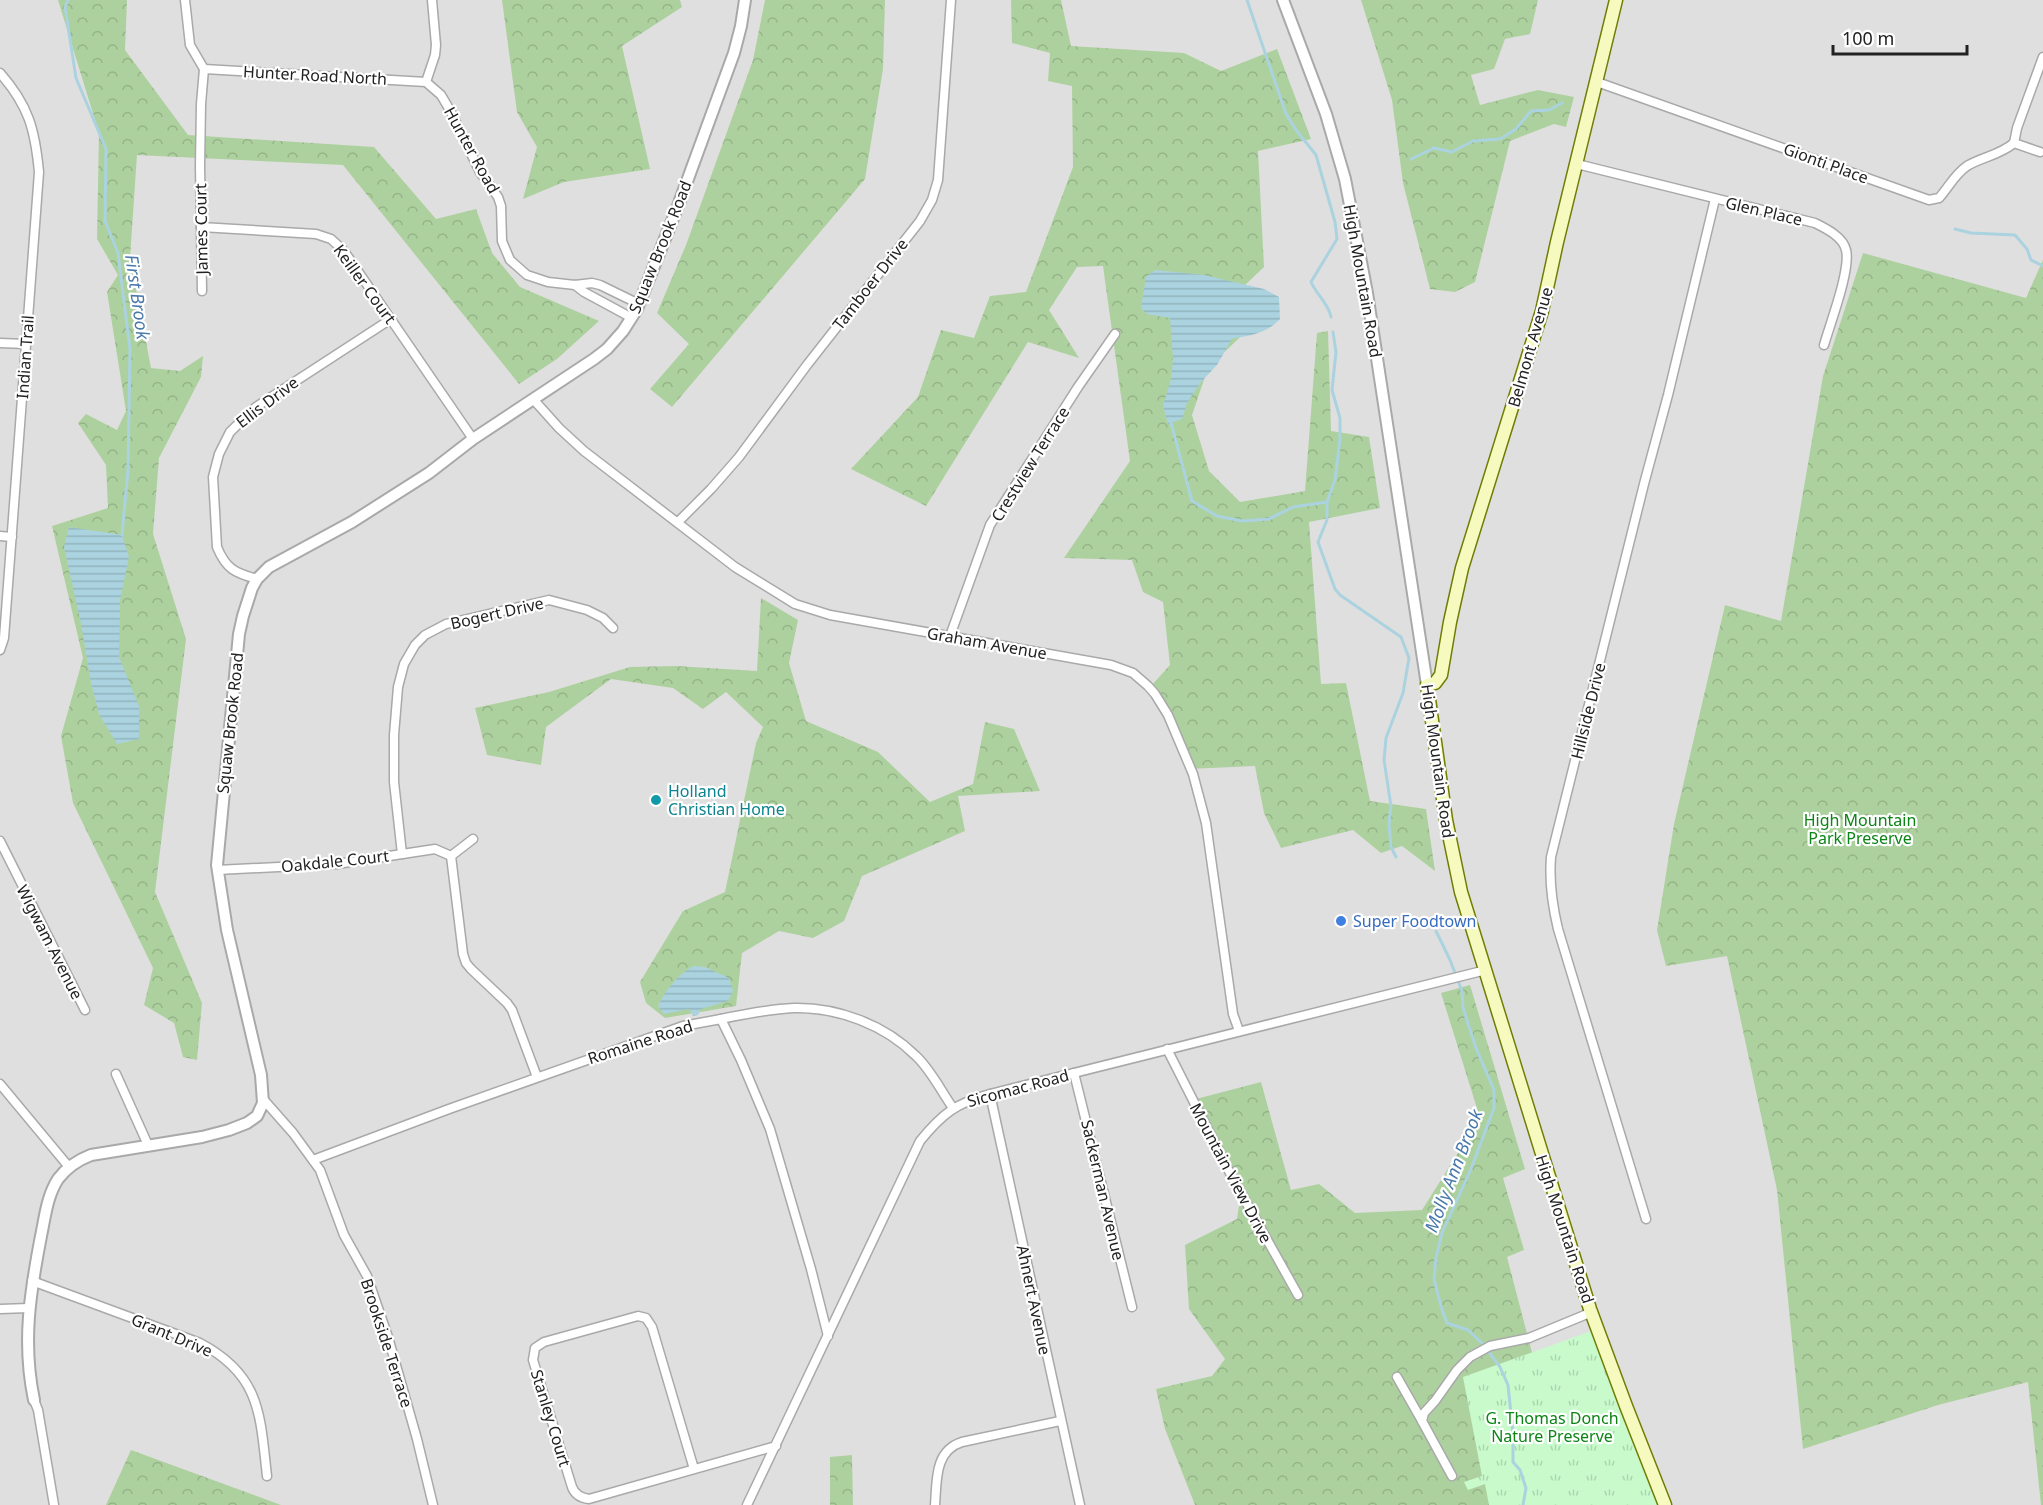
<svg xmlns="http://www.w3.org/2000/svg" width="2043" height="1505" font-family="'Noto Sans',sans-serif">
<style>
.residential{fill:#e0dfdf}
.forest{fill:url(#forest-crowns)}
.park{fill:url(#park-tufts)}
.water{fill:url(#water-rules)}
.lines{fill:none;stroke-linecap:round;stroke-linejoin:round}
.stream{stroke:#aad3df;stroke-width:3}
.minor-casing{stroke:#a9a9a9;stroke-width:11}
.tertiary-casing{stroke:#a9a9a9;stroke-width:14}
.secondary-casing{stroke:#707d05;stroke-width:15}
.minor{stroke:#fff;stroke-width:8}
.tertiary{stroke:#fff;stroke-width:10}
.secondary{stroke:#f7fabf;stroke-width:12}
.culture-dot{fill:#0f9aa8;stroke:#fff;stroke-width:2}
.shop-dot{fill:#3f7fe0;stroke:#fff;stroke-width:2}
.labels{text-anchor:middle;stroke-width:4.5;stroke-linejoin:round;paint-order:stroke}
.street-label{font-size:16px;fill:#222;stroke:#fff}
.culture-label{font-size:16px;fill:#0d838f;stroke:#fff;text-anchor:start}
.park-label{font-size:16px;fill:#0c8416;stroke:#fff}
.shop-label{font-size:16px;fill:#366cbe;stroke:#fff;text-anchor:start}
.water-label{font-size:18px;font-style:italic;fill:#4a7aab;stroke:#fff}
</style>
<defs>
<pattern id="forest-crowns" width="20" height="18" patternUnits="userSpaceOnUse" patternTransform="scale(1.5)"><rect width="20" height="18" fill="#add19e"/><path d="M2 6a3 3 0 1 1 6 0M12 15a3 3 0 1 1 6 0" fill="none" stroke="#95b388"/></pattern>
<pattern id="park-tufts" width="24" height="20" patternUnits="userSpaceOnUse" patternTransform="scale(1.5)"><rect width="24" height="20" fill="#c8facc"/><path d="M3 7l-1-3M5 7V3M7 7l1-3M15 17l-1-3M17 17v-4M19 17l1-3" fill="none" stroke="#acd6af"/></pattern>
<pattern id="water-rules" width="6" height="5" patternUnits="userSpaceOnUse" patternTransform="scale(1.5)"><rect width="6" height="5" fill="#aad3df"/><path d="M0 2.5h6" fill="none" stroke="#92b5bf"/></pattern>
</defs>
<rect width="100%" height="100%" fill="#f2efe9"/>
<rect class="residential" x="0" y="0" width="2043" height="1505"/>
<g class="forest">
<path d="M58,0H127L125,50L188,135L374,147L436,219L476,209L492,253L520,287L599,321L557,359L519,384L343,165L137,155L130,258L151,368L180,371L203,356L201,377L159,458L153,534L186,639L155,892L202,1003L197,1060L183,1057L174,1023L144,1005L153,968L73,803L61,736L83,658L52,526L108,508L106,465L78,423L86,414L117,430L126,411L107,292L118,275L97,239L99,133Z"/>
<path d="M502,0H680L682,7L622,46L650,169L564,182L523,199L537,147L517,112Z"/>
<path d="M765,0H885L883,69L865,179L672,407L650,389L689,344L657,313L686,245L753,60Z"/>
<path d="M1011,0H1061L1071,46L1184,53L1221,71L1277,49L1311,139L1258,151L1264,267L1242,288L1263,315L1208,368L1192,415L1209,471L1240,502L1305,491L1317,333L1328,331L1331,431L1369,437L1380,508L1309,522L1321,684L1346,683L1370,801L1426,809L1435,871L1402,846L1381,853L1353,830L1281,848L1264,813L1255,766L1188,769L1178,750L1151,686L1170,665L1163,602L1143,592L1132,560L1064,558L1130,461L1103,266L1077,267L1049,310L1079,358L1028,342L926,506L851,469L918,397L941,330L974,338L990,296L1026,292L1073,167L1072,86L1048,81L1050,53L1012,43Z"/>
<path d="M1361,0H1538L1530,34L1505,39L1494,69L1471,75L1480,105L1538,90L1574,97L1566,127L1554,124L1510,141L1475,282L1455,292L1430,289L1403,183L1392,100Z"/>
<path d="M1863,253L2026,298L2043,260V1505H2041L2028,1382L1938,1405L1803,1449L1777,1190L1727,956L1666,966L1657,930L1674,824L1725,605L1781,621L1823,376Z"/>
<path d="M761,598L798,620L789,663L806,721L878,752L930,802L973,784L985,722L1014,729L1040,791L958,796L965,831L862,876L844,921L813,938L779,931L742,953L736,1006L665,1018L646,1003L640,982L683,911L725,892L756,743L763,727L726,692L703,709L673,688L611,679L546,727L541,765L487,755L475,708L549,692L630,667L676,666L757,671Z"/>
<path d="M1470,985L1525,1169L1503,1178L1524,1250L1507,1257L1541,1387L1554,1505H1195L1165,1429L1156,1389L1212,1376L1225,1359L1189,1309L1185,1245L1237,1219L1241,1193L1196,1099L1261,1082L1291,1190L1319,1184L1355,1213L1422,1210L1480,1118L1441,993Z"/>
<path d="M131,1450L281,1505H106Z"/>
<path d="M852,1455L853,1505H830V1457Z"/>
</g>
<path class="park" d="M1597,1329L1665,1505H1489L1485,1484L1468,1490L1464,1482L1482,1476L1463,1377Z"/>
<g class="water">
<path d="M1155,270L1204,275L1264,289L1279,297L1280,319C1266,334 1251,335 1232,339L1217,365L1201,382L1187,403L1182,419L1168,424L1163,406L1171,379L1173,359L1170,318L1147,314L1141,308L1146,277Z"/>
<path d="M69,527L122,535L129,557L120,600L119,657L139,706V739L117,744L99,714L91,683L81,624L64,547Z"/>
<path d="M693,966L705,967L729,978L733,991L728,1001L701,1009L698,1015L693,1016L689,1009L664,1014L658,1006C666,989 677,976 693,966Z"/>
</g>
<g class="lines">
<g class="stream">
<path d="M68,0L65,7L76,78L106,149L105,221L118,253L130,349L128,470L122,535"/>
<path d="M1247,0L1286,114L1296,130L1316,155L1335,222L1337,239L1311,282C1316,294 1329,304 1331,317"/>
<path d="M1411,159L1434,148L1452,152L1473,141L1500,139L1516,129L1531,111L1549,110L1562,103"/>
<path d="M1955,229L1971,233L2015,235L2027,249L2031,260L2043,266"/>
<path d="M1333,332L1336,352L1332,390L1340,418V439L1335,480L1327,502V520L1318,542L1335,589L1340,595L1401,637L1409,658L1403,693L1386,738L1384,760L1391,806L1389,824L1391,847L1396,857"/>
<path d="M1171,423L1192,501L1217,516L1242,521L1269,519L1293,507L1327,502"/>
<path d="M1436,931L1450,960L1462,991L1463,1008L1476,1048L1494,1090V1108L1471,1169L1442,1233L1436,1258L1434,1279L1442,1310L1447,1323L1468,1330L1483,1344L1500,1367L1508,1385L1513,1433V1462L1520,1470L1526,1488L1523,1505"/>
</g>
<defs>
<g id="minor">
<path d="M185,0L190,45L204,69L201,104L200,166L202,291"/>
<path d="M204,69L426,82"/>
<path d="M0,73C29,106 35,130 39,172L4,638L0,650"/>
<path d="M426,82L441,95L451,112L480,172L498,197L501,206L502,241L510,260L527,275L548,282L575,285L592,283L600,285L639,304"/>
<path d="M426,82L435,55L436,45L432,0"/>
<path d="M1597,82L1929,200L1939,198C1949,187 1954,175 1967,166C1982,157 2000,155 2014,143"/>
<path d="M2014,143L2017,128L2043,57"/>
<path d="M2014,143L2040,152"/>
<path d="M1577,164L1815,223C1827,229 1843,237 1846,250C1851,269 1830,324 1824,345"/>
<path d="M201,227L316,234L331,239L344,251L473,439"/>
<path d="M575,285L584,292L632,318"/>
<path d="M0,343L26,344"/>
<path d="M533,399L559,428L584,451L735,567L795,604L830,615L1111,665L1133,673L1148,686L1155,694L1168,715L1193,774L1206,823L1233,1014L1239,1031"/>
<path d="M678,522L711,489L739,457L807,365L920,221L932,200L938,180L951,0"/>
<path d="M0,536L12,537"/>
<path d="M257,579C235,573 226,569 217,547L213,477L219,454L230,432L256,407L391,319"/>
<path d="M950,636L990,525L1078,387L1115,334"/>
<path d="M0,841L85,1010"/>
<path d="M402,854L394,782V735L398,687L404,664L415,645L425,635L446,624L549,600L587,610L603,618L613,628"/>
<path d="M451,856L463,954L466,963L471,969L507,1003L512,1010L537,1077"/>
<path d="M217,870L337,864L435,849L451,856L473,839"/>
<path d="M721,1019C745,1014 770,1009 794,1008C838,1007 885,1025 916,1056C931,1070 941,1091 953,1108"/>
<path d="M1167,1049L1231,1175L1298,1295"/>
<path d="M1074,1073L1132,1307"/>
<path d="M116,1074L148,1145"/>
<path d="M0,1084L69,1167"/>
<path d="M990,1094L1080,1505"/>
<path d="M263,1099L293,1133L320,1170L344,1235L367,1276L388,1337L417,1439L433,1505"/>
<path d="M313,1160L449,1109L683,1026L721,1019L741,1060L770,1129L811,1269L828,1336"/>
<path d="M1646,1219L1558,929C1552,904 1549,882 1551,857L1644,484L1668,395L1715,199"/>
<path d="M32,1281L200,1343C261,1375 260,1415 267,1476"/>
<path d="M0,1309L29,1308"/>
<path d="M1397,1377L1422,1421"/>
<path d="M34,1400L38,1410L54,1505"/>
<path d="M694,1469L652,1327L646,1318L638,1316L544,1342L535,1348L533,1360L572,1487C575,1495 581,1498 589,1499L776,1446"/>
<path d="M1452,1476L1422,1421L1424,1413L1435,1401L1457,1370L1470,1357L1490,1346L1529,1338L1592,1312"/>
<path d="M747,1505L920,1141C942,1114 956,1103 990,1094L1486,970"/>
<path d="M935,1505C937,1481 934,1451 962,1442L1060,1421"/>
</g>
<g id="tertiary">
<path d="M1283,0L1326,114L1345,179L1367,293L1427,685"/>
<path d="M34,1400C22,1343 30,1293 41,1236C45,1217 47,1196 58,1179C67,1167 78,1160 91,1155L202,1137L229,1130L247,1123L257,1116L263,1103L261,1075L227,930L217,865L239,634L243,616L252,588L257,579L269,567L352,522L429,473L473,439L594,359L607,349L623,331L637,309L678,206L734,53L741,26L745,0"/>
</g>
<path id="secondary" d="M1616,0L1557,242L1542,311L1462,568L1450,622L1441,675L1435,683L1427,685L1446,820L1461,892L1590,1309L1626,1406L1665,1505"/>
</defs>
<use href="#minor" class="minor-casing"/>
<use href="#tertiary" class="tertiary-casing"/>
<use href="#secondary" class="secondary-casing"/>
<use href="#minor" class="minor"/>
<use href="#tertiary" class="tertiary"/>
<use href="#secondary" class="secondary"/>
</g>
<circle class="culture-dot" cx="656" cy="800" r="6"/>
<circle class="shop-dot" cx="1341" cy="921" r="6"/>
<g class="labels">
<g class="street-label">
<text transform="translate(315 75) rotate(3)" y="6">Hunter Road North</text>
<text transform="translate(472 150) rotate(61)" y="6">Hunter Road</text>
<text transform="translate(1826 163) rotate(20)" y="6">Gionti Place</text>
<text transform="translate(1764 211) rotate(13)" y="6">Glen Place</text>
<text transform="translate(201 229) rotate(-91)" y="6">James Court</text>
<text transform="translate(660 247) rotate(-68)" y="6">Squaw Brook Road</text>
<text transform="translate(1363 281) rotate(80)" y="6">High Mountain Road</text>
<text transform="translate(365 284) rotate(54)" y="6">Keiller Court</text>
<text transform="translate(870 284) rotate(-52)" y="6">Tamboer Drive</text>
<text transform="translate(1530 347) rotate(-74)" y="6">Belmont Avenue</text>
<text transform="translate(25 357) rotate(-86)" y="6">Indian Trail</text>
<text transform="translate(267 402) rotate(-37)" y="6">Ellis Drive</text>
<text transform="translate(1030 464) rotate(-58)" y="6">Crestview Terrace</text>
<text transform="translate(497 613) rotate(-13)" y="6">Bogert Drive</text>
<text transform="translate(987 643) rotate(10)" y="6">Graham Avenue</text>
<text transform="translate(1588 711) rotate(-76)" y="6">Hillside Drive</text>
<text transform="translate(230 723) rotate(-84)" y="6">Squaw Brook Road</text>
<text transform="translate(1438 761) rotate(82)" y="6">High Mountain Road</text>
<text transform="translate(335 861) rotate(-6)" y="6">Oakdale Court</text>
<text transform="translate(50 942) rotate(63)" y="6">Wigwam Avenue</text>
<text transform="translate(640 1042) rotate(-18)" y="6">Romaine Road</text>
<text transform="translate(1018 1088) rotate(-15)" y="6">Sicomac Road</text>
<text transform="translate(1231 1173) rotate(62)" y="6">Mountain View Drive</text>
<text transform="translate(1103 1190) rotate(77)" y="6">Sackerman Avenue</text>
<text transform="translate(1565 1229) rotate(72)" y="6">High Mountain Road</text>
<text transform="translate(1034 1300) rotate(78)" y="6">Ahnert Avenue</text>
<text transform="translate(172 1335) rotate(23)" y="6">Grant Drive</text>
<text transform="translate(387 1343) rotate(72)" y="6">Brookside Terrace</text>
<text transform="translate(551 1418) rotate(73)" y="6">Stanley Court</text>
</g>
<g class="culture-label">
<text x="668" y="797">Holland<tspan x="668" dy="18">Christian Home</tspan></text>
</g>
<g class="park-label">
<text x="1860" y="826">High Mountain<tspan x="1860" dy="18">Park Preserve</tspan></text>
<text x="1552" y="1424">G. Thomas Donch<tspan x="1552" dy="18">Nature Preserve</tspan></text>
</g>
<g class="shop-label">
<text x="1353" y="927">Super Foodtown</text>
</g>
<g class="water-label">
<text transform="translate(137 297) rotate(82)" y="6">First Brook</text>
<text transform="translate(1454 1171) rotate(-69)" y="6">Molly Ann Brook</text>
</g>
</g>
<path d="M1833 45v9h134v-9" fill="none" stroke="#222222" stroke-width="3"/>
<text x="1842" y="45" font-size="18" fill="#222222" stroke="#ffffff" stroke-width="4.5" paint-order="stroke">100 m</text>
</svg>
